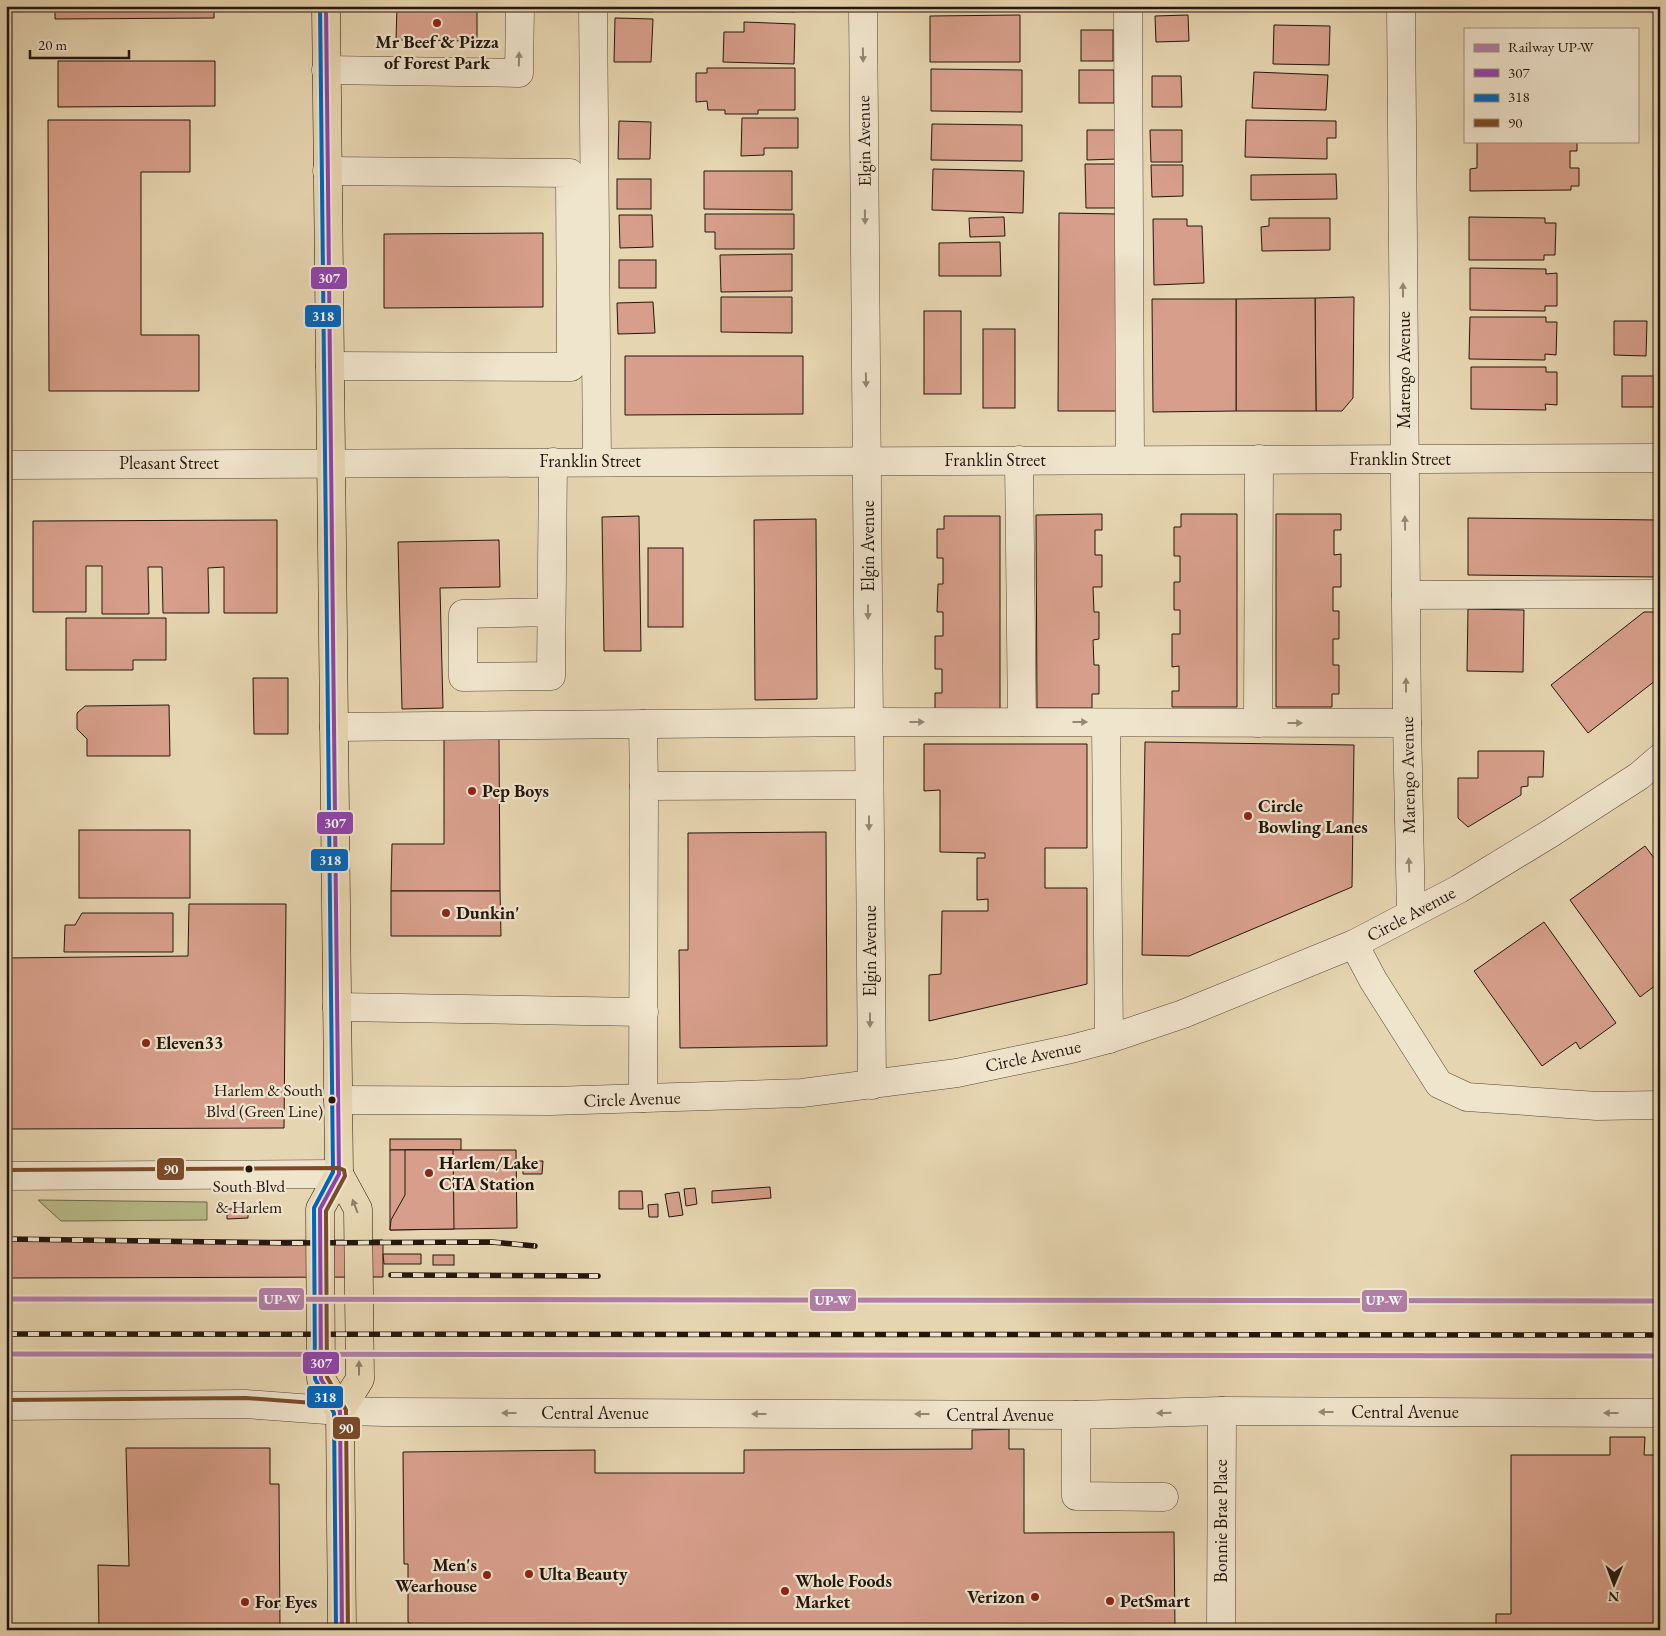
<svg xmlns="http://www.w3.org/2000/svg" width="1666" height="1636" font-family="'EB Garamond',serif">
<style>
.green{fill:#b8bc89;stroke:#6e694b}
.building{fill:#d79f8b;stroke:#23160d}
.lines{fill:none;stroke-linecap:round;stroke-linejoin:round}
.minor-casing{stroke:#544636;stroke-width:29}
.major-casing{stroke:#23160d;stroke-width:29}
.minor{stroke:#efe4cc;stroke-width:28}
.major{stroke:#e6d5b1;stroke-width:28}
.rail-casing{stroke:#23160d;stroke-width:5.5}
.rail{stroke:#efe4cc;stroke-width:4;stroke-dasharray:11;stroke-linecap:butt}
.bus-1-casing{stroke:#efe4cc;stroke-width:8}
.bus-2-casing{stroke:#efe4cc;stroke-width:8}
.bus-3-casing{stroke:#efe4cc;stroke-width:8}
.bus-1{stroke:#8e44ad;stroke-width:4}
.bus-2{stroke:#0065bd;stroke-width:4}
.bus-3{stroke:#7a4b2a;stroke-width:4}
.rail-1-casing{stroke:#efe4cc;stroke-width:9}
.rail-1{stroke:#b17fa7;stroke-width:5}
.oneway{fill:#938776}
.oneway2{fill:#8e7f67}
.poi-dot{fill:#8f2418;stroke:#efe4cc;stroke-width:2}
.bus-dot{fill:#23160d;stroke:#efe4cc;stroke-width:2}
.labels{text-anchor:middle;stroke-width:4.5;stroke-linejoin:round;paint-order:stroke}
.bus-label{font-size:17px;fill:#23160d;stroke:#efe4cc;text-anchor:end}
.poi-label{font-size:18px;font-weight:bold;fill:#23160d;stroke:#efe4cc;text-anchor:start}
.street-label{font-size:18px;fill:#23160d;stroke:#efe4cc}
.line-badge{stroke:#efe4cc;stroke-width:2}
.badge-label{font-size:14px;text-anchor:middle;font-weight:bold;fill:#fff}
</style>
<rect width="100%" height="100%" fill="#e6d5b1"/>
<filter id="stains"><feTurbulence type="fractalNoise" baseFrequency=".004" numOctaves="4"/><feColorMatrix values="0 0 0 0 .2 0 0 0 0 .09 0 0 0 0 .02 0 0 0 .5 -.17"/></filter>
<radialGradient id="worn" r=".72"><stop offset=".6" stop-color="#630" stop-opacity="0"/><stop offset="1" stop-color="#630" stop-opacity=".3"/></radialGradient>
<path class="green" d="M38,1200L207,1202V1220L61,1221Z"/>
<g class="building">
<path d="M55,6H214V18L55,19Z"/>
<path d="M397,6H477V41L396,40Z"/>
<rect x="620" y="6" width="33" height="6"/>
<path d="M698,6H795V12L697,10Z"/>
<path d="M1234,6H1301V7L1234,8Z"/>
<path d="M1020,15V62H930V16Z"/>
<path d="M1188,15L1189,41L1156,42L1155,16Z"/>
<path d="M615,18L653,19L651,62H614Z"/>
<path d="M744,22L795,24L794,64L723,62L724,32H744Z"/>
<path d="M1274,25L1330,26L1329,65L1273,64Z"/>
<rect x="1081" y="30" width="32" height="31"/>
<path d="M58,61H215V106L58,107Z"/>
<path d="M707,68H795V110H758V114H725V110H708L707,101L696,102V73H707Z"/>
<path d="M931,69L1022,70V112L931,111Z"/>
<rect x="1079" y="70" width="35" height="33"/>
<path d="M1254,72L1328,75L1326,110L1252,108Z"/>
<path d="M1152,76H1181L1182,107H1152Z"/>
<path d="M742,118H798V148H764V155L741,156Z"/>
<path d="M48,120H190V172H141V335H199V391H49Z"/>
<path d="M1246,120L1336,121V138H1327V159L1245,157Z"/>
<path d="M619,121L651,122L650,159H618Z"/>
<path d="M932,124L1022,125V161L931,160Z"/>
<path d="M1087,130H1116L1117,159L1087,160Z"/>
<path d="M1150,130H1182V162H1151Z"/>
<path d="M1477,141H1577V151H1570V168H1579V186H1571V190L1470,191V169L1477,168Z"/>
<path d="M1085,164H1117V208H1086Z"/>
<path d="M1151,165H1183V196L1152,197Z"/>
<path d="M933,169L1024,171L1023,213L932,210Z"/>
<path d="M704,171H792V210L704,209Z"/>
<path d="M1336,174L1337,199L1251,200V175Z"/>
<rect x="617" y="179" width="34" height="30"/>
<path d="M1059,213L1119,214V411H1058Z"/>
<path d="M705,214H794V249H715V232H705Z"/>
<path d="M619,215H652L653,247L620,248Z"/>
<path d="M1004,217L1005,236L970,237L969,218Z"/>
<path d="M1469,217L1545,218V223H1556L1555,255H1544V260H1469Z"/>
<path d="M1269,218H1330V250L1262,251L1261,227L1269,226Z"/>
<path d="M1153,219H1187V226H1202L1204,283L1154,285Z"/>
<path d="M543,233V307L384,308V234Z"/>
<path d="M1000,242L1001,276H939V243Z"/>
<path d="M792,254V291L721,292L720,255Z"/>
<rect x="619" y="260" width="37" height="28"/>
<path d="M1470,268L1546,269V274L1557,273V306H1545V311L1470,310Z"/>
<path d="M721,297H792V333L721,332Z"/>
<path d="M1354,297L1353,398L1342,411H1316L1315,298Z"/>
<path d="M1315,298L1316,411H1236V299Z"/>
<path d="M1152,299H1236V411L1153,412Z"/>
<path d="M653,302L655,333L618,334L617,303Z"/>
<rect x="924" y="311" width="37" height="83"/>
<path d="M1470,317H1546V322H1557L1556,355L1545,354V360L1469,359Z"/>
<path d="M1614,321H1647L1646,356L1614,355Z"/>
<rect x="983" y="329" width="32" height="79"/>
<path d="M625,356H803V414L625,415Z"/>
<path d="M1471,367H1546V372H1557V405L1545,404L1546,410L1471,409Z"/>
<rect x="1622" y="376" width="32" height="31"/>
<path d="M1102,514V530H1095V555H1102V587H1093L1094,612H1099V639L1093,640L1094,665H1099V694H1092V708H1037L1036,515Z"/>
<path d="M1181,514H1237V707H1172V691H1179V666L1172,667V634H1180V610H1174V582H1180V556H1174V527H1181Z"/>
<path d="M1276,514H1341V530H1334V555L1341,554V587H1333V611H1339V639H1333V665H1339V694H1332V707H1276Z"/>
<path d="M639,516L641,651H604L602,517Z"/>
<path d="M944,516H1000V709H935V693H942V669H935V636H943V612H937L938,584H943V558H937V529H944Z"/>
<path d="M1468,518L1660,520V577L1468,575Z"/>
<path d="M816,519L817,699L755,700L754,520Z"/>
<path d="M277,520V613H224V567L208,568L209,613H163L162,567H148L149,614H102V566H86V612H33V521Z"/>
<path d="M499,540L500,587L440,588L443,708L402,709L398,542Z"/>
<rect x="648" y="548" width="35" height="79"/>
<path d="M1468,609L1524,610L1523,672L1467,671Z"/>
<path d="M1644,612H1660V677L1588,733L1551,685Z"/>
<path d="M66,618H166V660H133V670H66Z"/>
<path d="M253,678H288V734H254Z"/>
<path d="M169,705L170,756H87V739L77,729V713L85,706Z"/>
<path d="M444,739H499L500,891H391L392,844H444Z"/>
<path d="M1145,742L1354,745L1352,887L1189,956L1142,955Z"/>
<path d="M924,744H1087V848H1045V888H1087V984L929,1021V975L941,974L942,911H988V899L977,900V858H985V853L940,852V790L924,791Z"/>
<path d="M1478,751H1544L1543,777H1528V786L1521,787V795L1468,827L1458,818V778H1478Z"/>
<rect x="79" y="830" width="111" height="68"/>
<path d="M826,832L827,1046L680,1048L679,950H688V833Z"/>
<path d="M1645,846L1660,866V982L1640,997L1570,900Z"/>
<path d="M391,891H500L501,936H391Z"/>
<path d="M189,904H286L284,1128L6,1129V958L188,956Z"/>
<path d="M82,913H173V952H64L65,925H75Z"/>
<path d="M1544,922L1616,1023L1580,1049L1576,1042L1542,1066L1474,971Z"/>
<rect x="390" y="1139" width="71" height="11"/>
<path d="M390,1150H516L517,1228L390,1230Z"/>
<path d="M405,1150H453L454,1229L390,1230L391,1220L405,1195Z"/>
<path d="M523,1161H543L542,1174H523Z"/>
<path d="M770,1187L771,1198L712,1203V1191Z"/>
<path d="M695,1188L697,1204L686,1206L684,1189Z"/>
<path d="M619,1191H642L643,1209H619Z"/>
<path d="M679,1192L683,1215L669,1217L665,1194Z"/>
<path d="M658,1204V1217H649L648,1205Z"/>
<path d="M248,1208V1218L227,1219V1209Z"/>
<path d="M383,1240V1277L6,1278V1241Z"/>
<path d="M383,1254H421V1264H384Z"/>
<rect x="433" y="1255" width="21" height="10"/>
<path d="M1009,1429V1449H1024V1533L1174,1532L1175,1630H408L412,1625L408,1622V1564H404L403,1452L595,1450V1473H744V1450L972,1449V1430Z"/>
<path d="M1610,1437H1645L1644,1455H1660V1630H1496V1614H1511V1455H1610Z"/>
<path d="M126,1448H270V1484H279L280,1630H99L98,1565L129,1566Z"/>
</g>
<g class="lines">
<defs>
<g id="minor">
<path d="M593,6L597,461"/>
<path d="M863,6L872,1085"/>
<path d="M1128,6L1130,460"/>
<path d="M1401,6L1407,723L1411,914"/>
<path d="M326,70L519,73L520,6"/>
<path d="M327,171L570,173L571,367L330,366"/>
<path d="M1019,460L1022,722"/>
<path d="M6,465L1660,458"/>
<path d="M1406,595L1660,594"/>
<path d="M551,612L463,614V677L551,676L553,462"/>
<path d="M1106,723L1109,1039"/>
<path d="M1258,723L1259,459"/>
<path d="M643,724L644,786"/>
<path d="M334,727L868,722L1407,723"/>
<path d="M1354,944L1373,980L1439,1084L1467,1097L1597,1106L1660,1105"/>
<path d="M337,1007L644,1012"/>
<path d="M643,1098L644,786L868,785"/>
<path d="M338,1100L551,1101L802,1093L957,1073L1071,1049L1109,1039L1183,1014L1354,944L1459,889L1551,833L1639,776L1660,758"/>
<path d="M6,1176L339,1174"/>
<path d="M6,1406L246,1404L340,1411L386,1412L1076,1415L1222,1411L1660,1413"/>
<path d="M1076,1415V1496L1164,1497"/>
<path d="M1221,1630L1222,1411"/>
</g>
<g id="major">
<path d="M326,6L339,1174L320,1209L321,1379L340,1411L342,1630"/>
<path d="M339,1174L358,1209L360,1379L340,1411"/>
</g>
</defs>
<use href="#minor" class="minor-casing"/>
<use href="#major" class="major-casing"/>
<use href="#minor" class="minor"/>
<use href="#major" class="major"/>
<defs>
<g id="rail">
<path d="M6,1239L286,1243L492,1242L535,1246"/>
<path d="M391,1275L598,1276"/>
<path d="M6,1334L1660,1335"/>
</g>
</defs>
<use href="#rail" class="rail-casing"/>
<use href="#rail" class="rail"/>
<defs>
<path id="bus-1" d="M326,6L339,1174L320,1209L321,1379L340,1411L342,1630"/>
<path id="bus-2" d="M320,6L333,1172L314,1208L315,1379L334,1413L336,1630"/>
<g id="bus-3">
<path d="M6,1170L339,1168L344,1170L345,1176L326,1211L327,1377L346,1410L348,1630"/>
<path d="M6,1400L246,1398L340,1405"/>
</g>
</defs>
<use href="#bus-1" class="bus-1-casing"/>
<use href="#bus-2" class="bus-2-casing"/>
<use href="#bus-3" class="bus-3-casing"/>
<use href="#bus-1" class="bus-1"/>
<use href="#bus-2" class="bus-2"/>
<use href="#bus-3" class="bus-3"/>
<defs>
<g id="rail-1">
<path d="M6,1299L1660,1301"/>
<path d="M6,1354L1660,1356"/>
</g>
</defs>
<use href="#rail-1" class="rail-1-casing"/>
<use href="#rail-1" class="rail-1"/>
</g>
<defs><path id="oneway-solid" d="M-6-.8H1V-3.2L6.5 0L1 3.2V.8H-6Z" transform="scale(1.25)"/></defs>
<g class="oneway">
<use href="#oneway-solid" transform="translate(863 55) rotate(89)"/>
<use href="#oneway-solid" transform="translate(519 59) rotate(-89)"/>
<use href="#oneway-solid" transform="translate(865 217) rotate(89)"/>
<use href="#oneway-solid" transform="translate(1403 290) rotate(-90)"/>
<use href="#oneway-solid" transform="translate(866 380) rotate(89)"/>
<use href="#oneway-solid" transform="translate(1405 523) rotate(-91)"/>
<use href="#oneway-solid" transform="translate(868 612) rotate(90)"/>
<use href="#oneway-solid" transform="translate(1406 685) rotate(-90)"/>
<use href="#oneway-solid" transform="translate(917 722)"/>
<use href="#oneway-solid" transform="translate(1080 722)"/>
<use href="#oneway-solid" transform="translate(1295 723)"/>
<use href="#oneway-solid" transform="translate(869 823) rotate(90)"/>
<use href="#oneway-solid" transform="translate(1409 865) rotate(-92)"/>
<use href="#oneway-solid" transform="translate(870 1020) rotate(90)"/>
<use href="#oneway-solid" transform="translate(1326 1412) rotate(-180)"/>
<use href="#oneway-solid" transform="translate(509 1413) rotate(-180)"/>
<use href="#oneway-solid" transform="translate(1164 1413) rotate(179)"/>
<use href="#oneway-solid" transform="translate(1611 1413) rotate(-180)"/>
<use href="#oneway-solid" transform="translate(759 1414) rotate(-180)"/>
<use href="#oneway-solid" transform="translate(922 1414) rotate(-180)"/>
</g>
<g class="oneway2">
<use href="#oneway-solid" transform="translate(355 1206) rotate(-111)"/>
<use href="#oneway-solid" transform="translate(359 1368) rotate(-90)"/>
</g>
<g class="poi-dot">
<circle cx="437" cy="23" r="5"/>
<circle cx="472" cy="791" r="5"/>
<circle cx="1248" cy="816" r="5"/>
<circle cx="446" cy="913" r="5"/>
<circle cx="146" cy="1043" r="5"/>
<circle cx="429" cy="1173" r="5"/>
<circle cx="529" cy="1574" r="5"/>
<circle cx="487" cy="1575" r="5"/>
<circle cx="785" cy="1591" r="5"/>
<circle cx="1035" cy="1597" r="5"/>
<circle cx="1110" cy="1601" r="5"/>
<circle cx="245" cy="1602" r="5"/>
</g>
<g class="bus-dot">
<circle cx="332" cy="1100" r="4.5"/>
<circle cx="249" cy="1169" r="4.5"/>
</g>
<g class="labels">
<g class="bus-label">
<text x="323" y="1096">Harlem &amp; South<tspan x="323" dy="21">Blvd (Green Line)</tspan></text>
<text x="249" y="1192" text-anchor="middle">South Blvd<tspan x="249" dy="21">&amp; Harlem</tspan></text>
</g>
<g class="poi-label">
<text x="437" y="48" text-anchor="middle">Mr Beef &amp; Pizza<tspan x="437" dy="21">of Forest Park</tspan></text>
<text x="482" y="797">Pep Boys</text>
<text x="1258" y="812">Circle<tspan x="1258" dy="21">Bowling Lanes</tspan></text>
<text x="456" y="919">Dunkin'</text>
<text x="156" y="1049">Eleven33</text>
<text x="439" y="1169">Harlem/Lake<tspan x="439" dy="21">CTA Station</tspan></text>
<text x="477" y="1571" text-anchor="end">Men's<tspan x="477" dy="21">Wearhouse</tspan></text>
<text x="539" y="1580">Ulta Beauty</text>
<text x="795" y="1587">Whole Foods<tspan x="795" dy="21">Market</tspan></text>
<text x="1025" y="1603" text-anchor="end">Verizon</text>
<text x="1120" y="1607">PetSmart</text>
<text x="255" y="1608">For Eyes</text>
</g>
<g class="street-label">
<text transform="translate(864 141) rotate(-91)" y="6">Elgin Avenue</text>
<text transform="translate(1404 370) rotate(-90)" y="6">Marengo Avenue</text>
<text x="1400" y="465">Franklin Street</text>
<text x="995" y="466">Franklin Street</text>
<text x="590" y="467">Franklin Street</text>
<text x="169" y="469">Pleasant Street</text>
<text transform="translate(868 546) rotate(-90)" y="6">Elgin Avenue</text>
<text transform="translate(1408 775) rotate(-91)" y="6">Marengo Avenue</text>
<text transform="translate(1411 914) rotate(-28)" y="6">Circle Avenue</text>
<text transform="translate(870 951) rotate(-90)" y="6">Elgin Avenue</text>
<text transform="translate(1033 1056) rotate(-12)" y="6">Circle Avenue</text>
<text transform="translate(632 1099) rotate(-2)" y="6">Circle Avenue</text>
<text x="1405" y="1418">Central Avenue</text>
<text x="595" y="1419">Central Avenue</text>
<text x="1000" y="1421">Central Avenue</text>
<text transform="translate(1221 1521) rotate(-90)" y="6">Bonnie Brae Place</text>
</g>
</g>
<g class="line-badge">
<rect x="310" y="266" width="38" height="24" rx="5" fill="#8e44ad"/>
<rect x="304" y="304" width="38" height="24" rx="5" fill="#0065bd"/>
<rect x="316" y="811" width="38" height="24" rx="5" fill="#8e44ad"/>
<rect x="310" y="848" width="39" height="24" rx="5" fill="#0065bd"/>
<rect x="156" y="1157" width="29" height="24" rx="5" fill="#7a4b2a"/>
<rect x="258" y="1287" width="47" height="24" rx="5" fill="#b17fa7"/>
<rect x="809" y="1288" width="48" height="24" rx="5" fill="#b17fa7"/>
<rect x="1361" y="1289" width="47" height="24" rx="5" fill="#b17fa7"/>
<rect x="302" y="1351" width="38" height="24" rx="5" fill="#8e44ad"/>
<rect x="306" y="1385" width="38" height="24" rx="5" fill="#0065bd"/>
<rect x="332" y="1416" width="29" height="24" rx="5" fill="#7a4b2a"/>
</g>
<g class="badge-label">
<text x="329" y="283">307</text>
<text x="323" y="321">318</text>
<text x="335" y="828">307</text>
<text x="330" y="865">318</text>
<text x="171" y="1174">90</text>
<text x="282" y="1304">UP-W</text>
<text x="833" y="1305">UP-W</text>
<text x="1384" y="1305">UP-W</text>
<text x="321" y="1368">307</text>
<text x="325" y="1402">318</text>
<text x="346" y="1433">90</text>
</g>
<rect width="1666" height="1636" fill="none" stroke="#e6d5b1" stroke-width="25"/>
<rect x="8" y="8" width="1651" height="1621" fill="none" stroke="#23160d" stroke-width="2.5"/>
<rect x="12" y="12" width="1641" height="1611" fill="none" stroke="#23160d"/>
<rect x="1464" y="28" width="175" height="115" fill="#efe4cc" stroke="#9d9280"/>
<rect x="1474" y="44" width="25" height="8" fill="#b17fa7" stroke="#9d9280"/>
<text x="1508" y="52" font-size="15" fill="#23160d">Railway UP-W</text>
<rect x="1474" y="69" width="25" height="8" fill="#8e44ad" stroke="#9d9280"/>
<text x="1508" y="78" font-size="15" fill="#23160d">307</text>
<rect x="1474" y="94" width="25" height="8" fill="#0065bd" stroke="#9d9280"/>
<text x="1508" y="102" font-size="15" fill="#23160d">318</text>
<rect x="1474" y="119" width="25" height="8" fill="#7a4b2a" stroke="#9d9280"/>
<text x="1508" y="128" font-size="15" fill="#23160d">90</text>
<g transform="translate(1614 1584) rotate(181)" stroke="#efe4cc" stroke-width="4" paint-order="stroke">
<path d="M0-4L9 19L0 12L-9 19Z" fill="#23160d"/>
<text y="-8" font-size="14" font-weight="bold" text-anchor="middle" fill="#23160d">N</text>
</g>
<path d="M30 50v8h99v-8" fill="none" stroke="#23160d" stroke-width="2.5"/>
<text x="38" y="50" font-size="15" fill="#23160d" stroke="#efe4cc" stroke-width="4" paint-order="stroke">20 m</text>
<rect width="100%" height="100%" filter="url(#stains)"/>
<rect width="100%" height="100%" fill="url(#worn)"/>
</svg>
